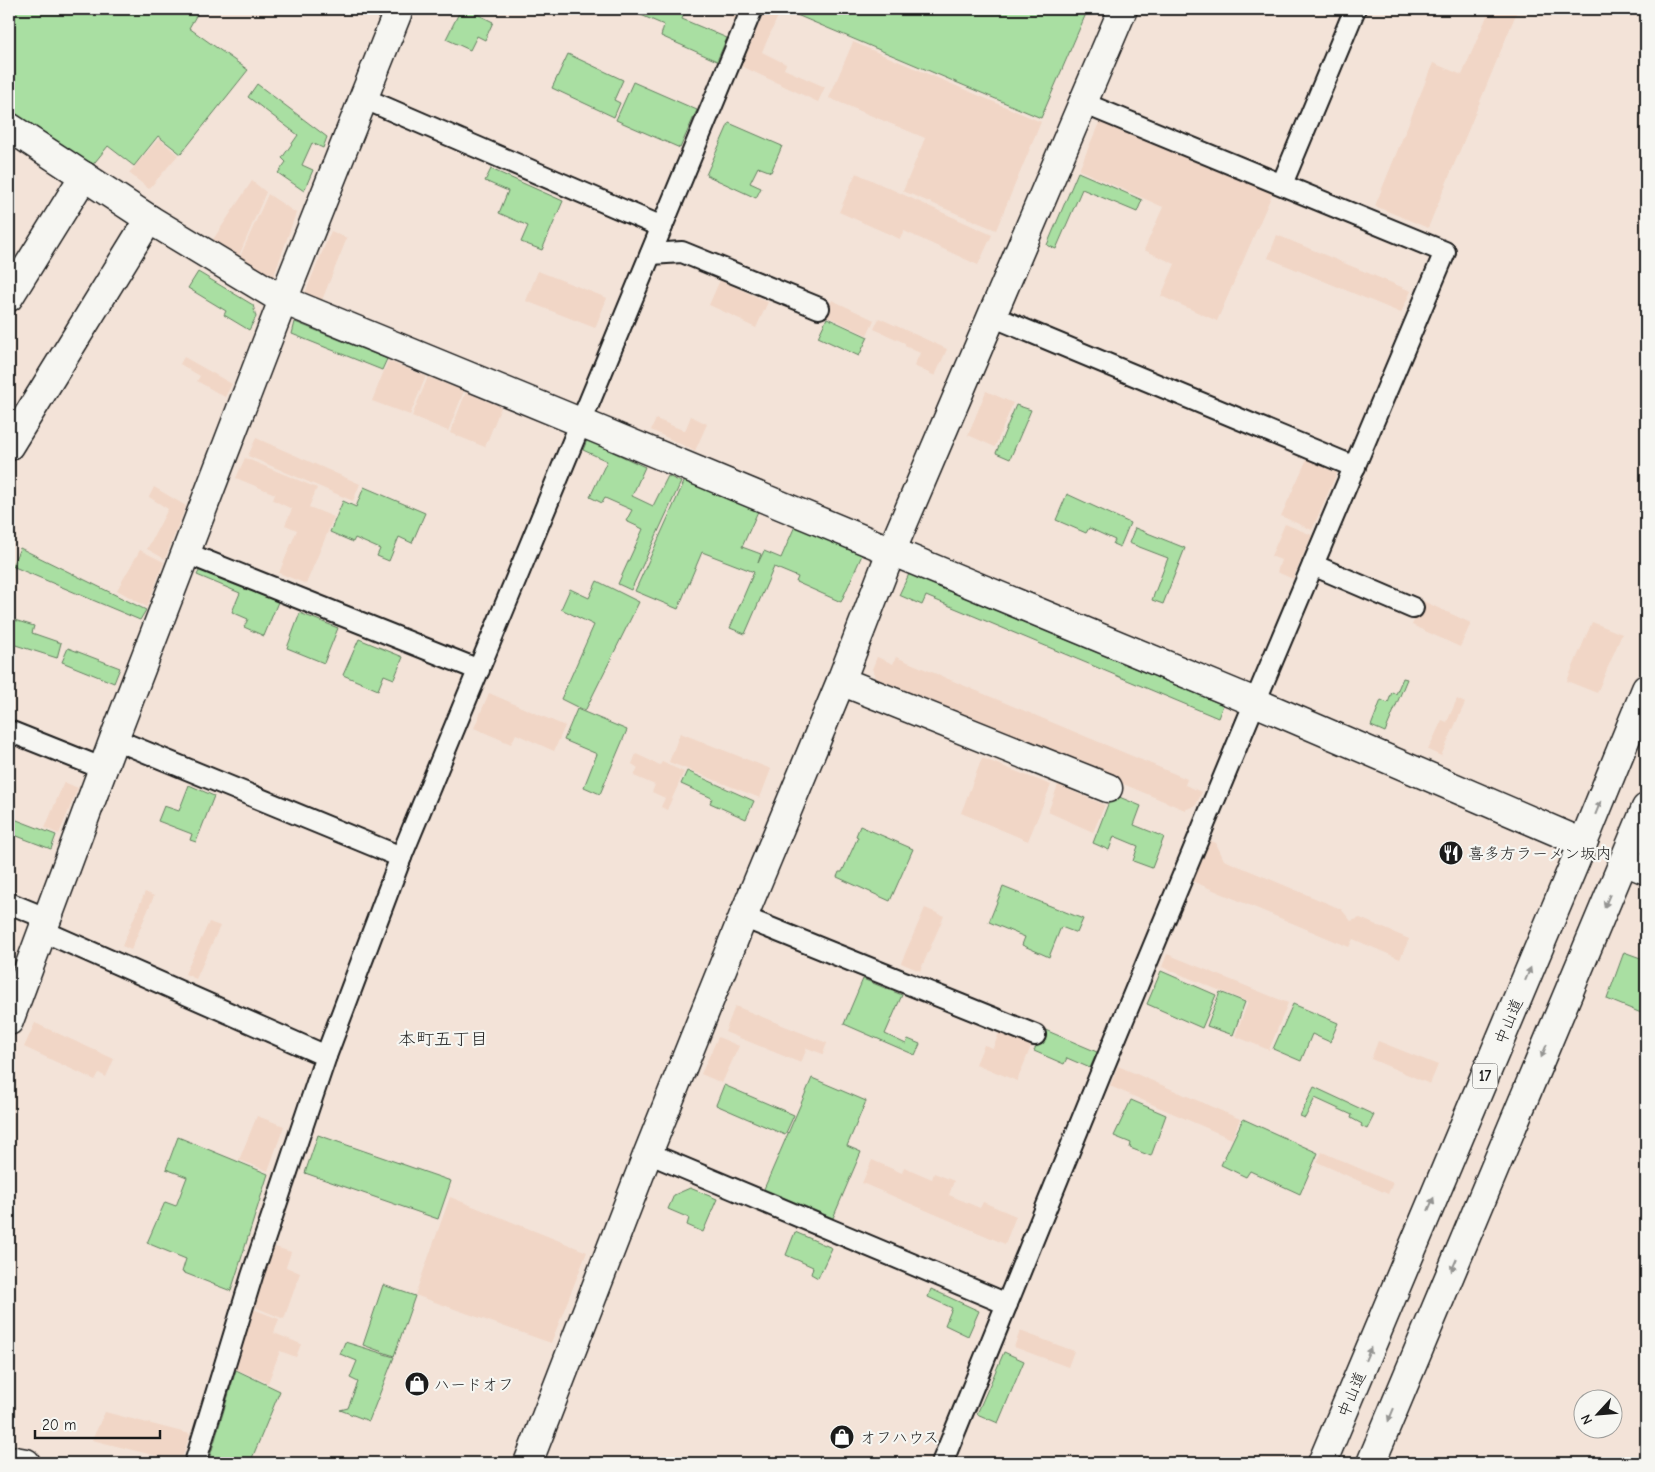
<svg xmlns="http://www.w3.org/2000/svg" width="1655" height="1472" font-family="'Comic Neue','Klee One',sans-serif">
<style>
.built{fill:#f1d6c6}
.green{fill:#a9dfa2;stroke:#627e5f}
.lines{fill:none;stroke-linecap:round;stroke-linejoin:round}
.service-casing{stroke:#1c1c1c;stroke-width:24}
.minor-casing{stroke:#1c1c1c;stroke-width:31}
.tertiary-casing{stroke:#1c1c1c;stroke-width:31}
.trunk-casing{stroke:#1c1c1c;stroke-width:31}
.service{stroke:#f6f6f2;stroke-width:20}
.minor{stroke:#f6f6f2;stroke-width:28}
.tertiary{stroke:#f6f6f2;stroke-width:28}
.trunk{stroke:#f6f6f2;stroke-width:28}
.oneway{fill:#949492}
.labels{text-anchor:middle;stroke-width:4.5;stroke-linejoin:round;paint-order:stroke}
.shield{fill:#f6f6f2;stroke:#5d5d5c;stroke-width:1}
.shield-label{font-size:15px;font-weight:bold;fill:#1c1c1c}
.poi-label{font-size:16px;fill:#1c1c1c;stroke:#f6f6f2;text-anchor:start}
.street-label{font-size:16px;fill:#1c1c1c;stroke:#f6f6f2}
.neighbourhood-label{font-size:18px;fill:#1c1c1c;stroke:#f6f6f2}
</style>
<rect width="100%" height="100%" fill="#f3e3d8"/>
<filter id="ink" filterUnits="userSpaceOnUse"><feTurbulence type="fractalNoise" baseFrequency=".02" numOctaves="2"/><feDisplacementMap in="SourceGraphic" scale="10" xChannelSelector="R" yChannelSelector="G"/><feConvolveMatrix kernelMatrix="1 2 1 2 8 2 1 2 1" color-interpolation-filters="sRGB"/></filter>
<g filter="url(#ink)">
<g class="built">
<path d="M712,9H742L737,20Z"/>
<path d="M766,9L779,14L762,52L786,64L784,69L825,87L818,102L739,65Z"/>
<path d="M1490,9H1518L1428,228L1375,206L1433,63L1462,75Z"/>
<path d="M853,42L1041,122L996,230L903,191L925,138L829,98Z"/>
<path d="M1101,118L1273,192L1217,321L1161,296L1175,264L1144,250L1163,207L1079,170Z"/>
<path d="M159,138L178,155L149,189L129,173Z"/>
<path d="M856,173L992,235L978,265L904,231L900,239L839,212Z"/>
<path d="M252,181L266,192L238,258L212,241Z"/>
<path d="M268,194L296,213L273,279L238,261Z"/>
<path d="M331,231L347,238L322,300L305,293Z"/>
<path d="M1277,235L1411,291L1401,313L1268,258Z"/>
<path d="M538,271L607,298L595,328L526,301Z"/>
<path d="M720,280L768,302L756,328L741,321L742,320L709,305Z"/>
<path d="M832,300L874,320L867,335L824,315Z"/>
<path d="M879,318L947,349L935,376L914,366L920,353L905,346V343L874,329Z"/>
<path d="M184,357L232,384L225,397L197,381L200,376L180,364Z"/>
<path d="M388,361L426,376L410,415L372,401Z"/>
<path d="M428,377L464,391L448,431L412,416Z"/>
<path d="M986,391L1013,403L995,447L968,435Z"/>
<path d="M466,392L501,407L485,447L450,433Z"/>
<path d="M691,416L707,424L695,451L651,430L656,419L685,431Z"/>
<path d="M256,438L360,484L353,501L248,456Z"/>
<path d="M245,458L317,488L309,507L334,517L306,584L279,573L297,530L285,525L292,509L273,500L275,494L236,478Z"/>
<path d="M1307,459L1337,473L1312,530L1281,516Z"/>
<path d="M154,487L186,506L165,559L147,549L168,509L149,497Z"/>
<path d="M1285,524L1312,535L1293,579L1277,572L1281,560L1271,556Z"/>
<path d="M140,550L164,562L147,607L117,590Z"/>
<path d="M1423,601L1471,623L1460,647L1412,625Z"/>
<path d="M1592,622L1622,634L1597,693L1567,681Z"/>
<path d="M877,657L893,664L896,657L1187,779L1185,785L1202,792L1196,805L1185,810L878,681L872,669Z"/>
<path d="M489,693L565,726L554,751L516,734L511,744L474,728Z"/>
<path d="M1457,699L1465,703L1441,756L1428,750L1442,720L1447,722Z"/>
<path d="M680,733L771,769L760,798L669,762Z"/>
<path d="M636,754L660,765L662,762L684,772L667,810L661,807L665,798L652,792L655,785L634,776L638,768L632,764Z"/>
<path d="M982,758L1051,785L1028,841L961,813Z"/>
<path d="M64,782L78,788L59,834L45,828Z"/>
<path d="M1058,785L1105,805L1093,832L1048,812Z"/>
<path d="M1209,840L1216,843L1224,860L1341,909L1351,921L1360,918L1409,939L1400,959L1353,939L1349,947L1192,881Z"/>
<path d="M145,892L154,896L131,950L122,946Z"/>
<path d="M925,908L944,916L920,971L901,963Z"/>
<path d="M209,922L220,926L196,979L185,974Z"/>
<path d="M1167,954L1288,1003L1269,1050L1235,1036L1248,1002L1162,967Z"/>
<path d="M735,1006L827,1043L823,1054L807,1048L801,1063L725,1032Z"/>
<path d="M35,1023L114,1059L106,1077L99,1073L95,1080L24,1047Z"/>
<path d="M1000,1031L1032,1044L1017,1081L976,1064L984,1045L993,1048Z"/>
<path d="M718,1037L739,1046L722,1083L701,1074Z"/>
<path d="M1378,1041L1438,1065L1430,1084L1371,1059Z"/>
<path d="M1118,1066L1240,1119L1232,1139L1110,1086Z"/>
<path d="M257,1116L284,1126L268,1171L239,1160Z"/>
<path d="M1322,1152L1393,1183L1388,1194L1317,1162Z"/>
<path d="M872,1160L902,1173L904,1167L932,1179L934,1173L954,1181L949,1195L980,1208L983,1202L1016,1216L1005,1244L862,1183Z"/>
<path d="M450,1197L587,1252L551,1343L415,1295Z"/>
<path d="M272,1246L291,1252L286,1267L300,1273L284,1319L255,1307Z"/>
<path d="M253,1309L279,1319L274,1333L301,1344L296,1357L280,1351L268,1383L236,1369Z"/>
<path d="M1020,1331L1074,1351L1068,1367L1014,1347Z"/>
<path d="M105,1412L190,1434L181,1462L92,1440Z"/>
</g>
<g class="green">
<path d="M9,9H200L189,28L248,70L181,154L158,136L134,166L108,146L91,167L9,113Z"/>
<path d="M461,9H467L493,22L485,40L477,36L470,50L446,39Z"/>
<path d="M636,9H686L682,19L727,38L717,61L661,36L664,25L634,12Z"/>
<path d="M794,9H1088L1041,118L792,13Z"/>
<path d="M568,54L623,80L614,100L620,103L614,117L552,88Z"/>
<path d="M633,82L697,110L680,148L616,120Z"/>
<path d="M257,84L327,137L323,148L312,143L302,165L313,170L304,191L278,173L286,162L282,158L298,135L248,97Z"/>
<path d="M729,123L782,146L771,172L758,167L750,183L761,188L756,198L706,175Z"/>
<path d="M491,169L563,201L542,250L521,242L528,226L499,213L508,191L485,181Z"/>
<path d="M1078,172L1142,200L1137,212L1082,189L1056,249L1047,245Z"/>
<path d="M198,272L253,305L256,317L249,330L224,315L226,311L188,288Z"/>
<path d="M827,318L868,337L859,356L818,337Z"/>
<path d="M295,322L387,359L382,370L292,334Z"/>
<path d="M1016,405L1031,410L1010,459L996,453Z"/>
<path d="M587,440L645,467L632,496L653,506L668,476L681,482L631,590L618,584L643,529L626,521L632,510L605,498L602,503L590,497L607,461L583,450Z"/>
<path d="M685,480L759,509L742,547L761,554L758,563L764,551L781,558L795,526L862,555L841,602L796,582L798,577L774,567L745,634L730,628L754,572L702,552L678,609L635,591Z"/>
<path d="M364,487L425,513L412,543L399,537L389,561L377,556L380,549L355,538L353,542L330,532L343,501L356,507Z"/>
<path d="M1067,494L1130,523L1120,547L1113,544L1115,540L1089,528L1086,533L1056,520Z"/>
<path d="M1135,528L1185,548L1163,604L1152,600L1168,558L1129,543Z"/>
<path d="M20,548L146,610L140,620L12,566Z"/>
<path d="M200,569L278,602L264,636L244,627L248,619L232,612L240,593L197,575Z"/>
<path d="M909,574L1223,705L1218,718L926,596L922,605L899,595Z"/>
<path d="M597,581L639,602L585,711L561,699L594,625L561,609L570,589L589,598Z"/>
<path d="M300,613L338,628L324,663L287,648Z"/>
<path d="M11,619L34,626L32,633L61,643L57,658L9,643V627Z"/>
<path d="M359,639L403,657L394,679L384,675L378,690L343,675Z"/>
<path d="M68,648L120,668L114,683L62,662Z"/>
<path d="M1403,678L1407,679L1385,732L1371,726L1381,700L1388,703L1392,692L1396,694Z"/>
<path d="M577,709L627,730L600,794L584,787L597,754L564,740Z"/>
<path d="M687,771L754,801L746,819L710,803L712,798L681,784Z"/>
<path d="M189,785L214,796L196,842L190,840L192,834L158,821L164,806L179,811Z"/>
<path d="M1112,794L1141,806L1134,825L1164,837L1152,868L1133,861L1138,846L1114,836L1109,850L1093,843Z"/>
<path d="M9,817L56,835L51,849L9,833Z"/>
<path d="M860,826L913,849L890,901L837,877L839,872H842L858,837L856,836Z"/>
<path d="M1003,887L1083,919L1077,933L1061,927L1049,957L1022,945L1025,937L989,922Z"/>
<path d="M1624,952L1646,960V1015L1607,999Z"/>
<path d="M1161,971L1216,995L1202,1028L1147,1004Z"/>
<path d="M863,979L902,995L885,1034L906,1044L908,1039L920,1044L915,1055L844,1024Z"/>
<path d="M1220,992L1245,1002L1233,1035L1207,1026Z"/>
<path d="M1293,1004L1338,1023L1330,1042L1312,1034L1301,1061L1273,1049Z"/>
<path d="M1043,1029L1097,1052L1090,1068L1067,1058L1064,1064L1034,1051Z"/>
<path d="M812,1078L866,1101L847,1146L861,1152L833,1218L764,1189Z"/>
<path d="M724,1085L794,1115L785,1135L716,1105Z"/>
<path d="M1314,1087L1374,1115L1367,1129L1361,1126L1362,1124L1351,1118L1352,1115L1315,1098L1305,1118L1300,1116Z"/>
<path d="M1131,1100L1166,1115L1151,1156L1130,1148L1131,1143L1114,1136Z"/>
<path d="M1243,1119L1318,1153L1300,1194L1250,1171L1246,1177L1221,1165Z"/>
<path d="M318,1135L451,1181L438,1219L305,1173Z"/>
<path d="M178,1137L268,1174L231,1291L182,1272L186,1259L147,1243L165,1202L176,1206L187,1177L166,1169Z"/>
<path d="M690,1188L717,1199L703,1232L687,1225L689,1218L668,1209L674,1195Z"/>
<path d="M795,1232L832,1248L818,1278L811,1274L813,1267L786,1255Z"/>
<path d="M383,1285L415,1296L394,1356L363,1345Z"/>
<path d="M931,1289L979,1311L968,1336L945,1325L952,1308L928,1297Z"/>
<path d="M345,1342L394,1357L369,1421L340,1410L348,1408L358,1382L350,1378L357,1361L340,1354Z"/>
<path d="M1004,1352L1024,1361L998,1423L977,1414Z"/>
<path d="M236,1370L280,1391L250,1463H208Z"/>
</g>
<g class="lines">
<defs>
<g id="service">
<path d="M363,98L662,227"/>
<path d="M1282,184L1355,9"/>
<path d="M651,254L682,252L819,308"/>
<path d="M992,316L1355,467"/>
<path d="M186,553L479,670"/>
<path d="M1313,565L1413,608"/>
<path d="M9,731L104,769"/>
<path d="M114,739L401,857"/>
<path d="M9,903L48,919"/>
<path d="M743,917L1035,1035"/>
<path d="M43,931L326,1056"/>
<path d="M648,1153L1007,1304"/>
<path d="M195,1463L252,1276L326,1056L401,857L752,9"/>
<path d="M942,1463L1101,1073L1255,702L1445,252L1083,103"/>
</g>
<g id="minor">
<path d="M9,127L149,219L283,300L580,422L1255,702L1583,843"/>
<path d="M9,297L84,176"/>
<path d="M9,446L149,219"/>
<path d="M841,681L1108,788"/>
<path d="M1624,861L1646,870"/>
<path d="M9,1021L114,739L283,300L399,9"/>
<path d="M528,1463L648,1153L743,917L841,681L891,552L1123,9"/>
</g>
<path id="tertiary" d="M9,1460L26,1463"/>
<g id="trunk">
<path d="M1322,1463L1583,843L1646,689"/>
<path d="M1371,1463L1646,808"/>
</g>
</defs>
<use href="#service" class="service-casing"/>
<use href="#minor" class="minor-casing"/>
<use href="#tertiary" class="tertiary-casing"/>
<use href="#trunk" class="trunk-casing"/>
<use href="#service" class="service"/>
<use href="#minor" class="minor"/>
<use href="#tertiary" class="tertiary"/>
<use href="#trunk" class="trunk"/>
</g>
<defs><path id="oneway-solid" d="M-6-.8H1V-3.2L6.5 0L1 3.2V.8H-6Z" transform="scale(1.25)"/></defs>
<g class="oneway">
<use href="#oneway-solid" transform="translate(1598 808) rotate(-68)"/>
<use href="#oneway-solid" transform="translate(1607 901) rotate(113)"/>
<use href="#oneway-solid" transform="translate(1528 974) rotate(-67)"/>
<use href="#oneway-solid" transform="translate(1544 1051) rotate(113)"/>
<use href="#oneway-solid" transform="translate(1431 1204) rotate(-67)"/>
<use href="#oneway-solid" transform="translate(1454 1265) rotate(113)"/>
<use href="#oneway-solid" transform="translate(1368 1354) rotate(-67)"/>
<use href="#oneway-solid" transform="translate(1391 1415) rotate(113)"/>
</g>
</g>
<defs>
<symbol id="restaurant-disc" viewBox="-11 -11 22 22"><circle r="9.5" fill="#1c1c1c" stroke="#f6f6f2"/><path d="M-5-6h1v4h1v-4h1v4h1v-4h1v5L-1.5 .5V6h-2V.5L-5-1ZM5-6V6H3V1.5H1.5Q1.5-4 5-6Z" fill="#fff"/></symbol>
<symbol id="shop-disc" viewBox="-11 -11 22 22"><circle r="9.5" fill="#1c1c1c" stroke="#f6f6f2"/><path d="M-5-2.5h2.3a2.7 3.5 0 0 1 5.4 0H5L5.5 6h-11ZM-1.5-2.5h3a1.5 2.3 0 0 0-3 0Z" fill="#fff"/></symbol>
</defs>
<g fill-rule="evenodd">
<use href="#restaurant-disc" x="1437" y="839" width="28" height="28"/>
<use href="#shop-disc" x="403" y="1370" width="28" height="28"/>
<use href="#shop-disc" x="828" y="1423" width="28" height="28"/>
</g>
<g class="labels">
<rect class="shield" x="1472.5" y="1063.5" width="25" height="25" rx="4"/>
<g class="shield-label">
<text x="1485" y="1081">17</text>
</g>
<g class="poi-label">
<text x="1468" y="859">喜多方ラーメン坂内</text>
<text x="434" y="1390">ハードオフ</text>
<text x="860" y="1443">オフハウス</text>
</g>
<g class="street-label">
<text transform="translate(1508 1021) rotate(-67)" y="6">中山道</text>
<text transform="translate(1351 1394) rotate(-67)" y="6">中山道</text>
</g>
<g class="neighbourhood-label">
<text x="443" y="1045">本町五丁目</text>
</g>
</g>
<rect width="1655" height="1472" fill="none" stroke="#f6f6f2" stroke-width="30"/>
<rect x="15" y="15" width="1625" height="1442" fill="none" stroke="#1c1c1c" stroke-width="2" filter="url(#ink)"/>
<g transform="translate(1598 1414) rotate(244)"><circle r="24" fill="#f6f6f2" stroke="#9f9f9c"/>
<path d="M0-4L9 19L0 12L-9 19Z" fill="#1c1c1c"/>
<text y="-8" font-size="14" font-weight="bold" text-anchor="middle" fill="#1c1c1c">N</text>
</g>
<path d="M35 1430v8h125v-8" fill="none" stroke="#1c1c1c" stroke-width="2.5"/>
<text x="42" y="1430" font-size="15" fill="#1c1c1c" stroke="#f6f6f2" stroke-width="4" paint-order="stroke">20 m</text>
</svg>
